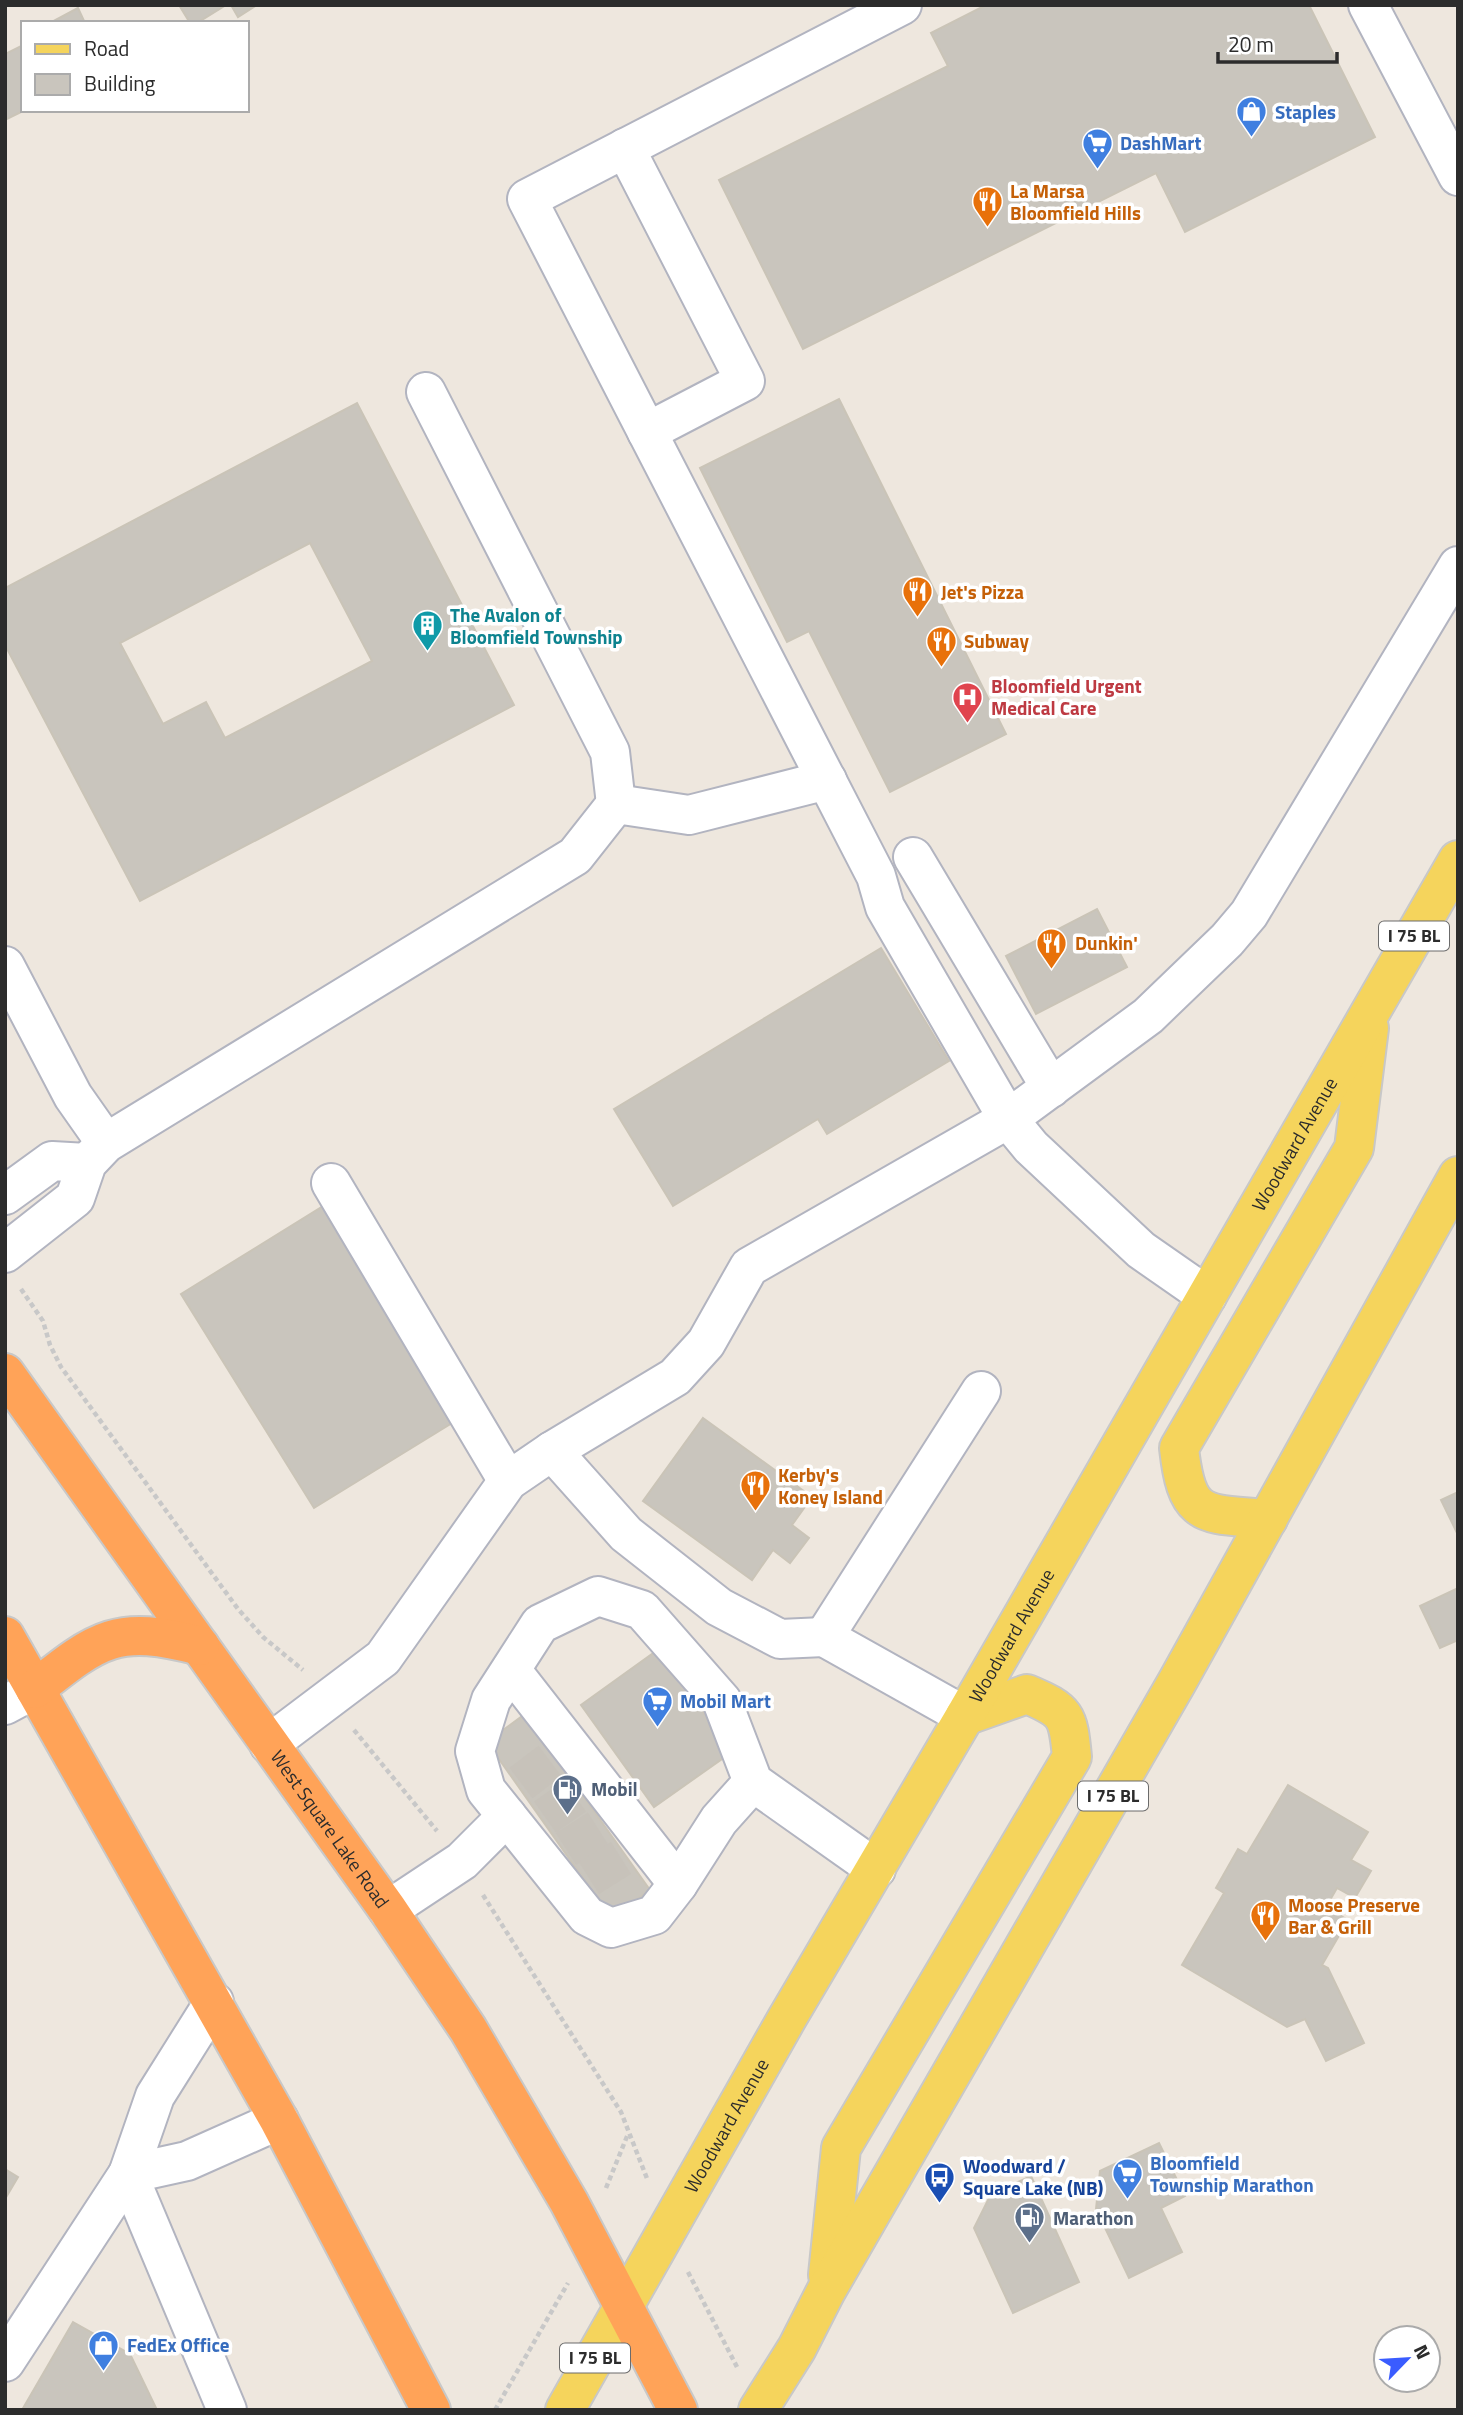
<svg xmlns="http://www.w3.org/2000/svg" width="1463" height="2415" font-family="'Titillium Web',sans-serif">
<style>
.building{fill:#c9c5bd;stroke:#cac4b7;stroke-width:2;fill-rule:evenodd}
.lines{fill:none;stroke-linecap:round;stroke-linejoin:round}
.minor-tunnel{stroke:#c7c2ba;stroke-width:38;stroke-dasharray:38 19;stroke-linecap:butt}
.minor-casing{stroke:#b2b4c0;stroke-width:42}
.major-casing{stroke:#c8c8c8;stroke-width:42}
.highway-casing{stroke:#c8c8c8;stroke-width:42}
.path{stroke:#c8c8c8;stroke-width:4.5;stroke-dasharray:5 3.5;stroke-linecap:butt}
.minor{stroke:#fff;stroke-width:38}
.major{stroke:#f5d45c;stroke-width:38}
.highway{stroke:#ffa358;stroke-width:38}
.labels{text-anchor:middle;stroke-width:7;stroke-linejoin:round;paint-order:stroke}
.shield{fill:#fff;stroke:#6b6b6b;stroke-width:2}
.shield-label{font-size:18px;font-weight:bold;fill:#2c2c2c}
.shop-label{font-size:19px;font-weight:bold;fill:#366cbe;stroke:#fff;text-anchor:start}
.food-label{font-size:19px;font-weight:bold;fill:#c56008;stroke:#fff;text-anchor:start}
.culture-label{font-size:19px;font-weight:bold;fill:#0d838f;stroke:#fff;text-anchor:start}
.health-label{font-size:19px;font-weight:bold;fill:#be3a42;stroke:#fff;text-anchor:start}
.street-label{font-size:19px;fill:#2c2c2c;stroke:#fff}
.service-label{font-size:19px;font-weight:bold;fill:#4e5e75;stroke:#fff;text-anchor:start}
.transit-label{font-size:19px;font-weight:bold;fill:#164399;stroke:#fff;text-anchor:start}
</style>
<rect width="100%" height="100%" fill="#eee7de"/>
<g class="building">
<path d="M179,5H226L197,23H190Z"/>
<path d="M231,5H257L238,17Z"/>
<path d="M986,5H1309L1375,137L1185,232L1156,173L803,349L719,180L948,66L931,33Z"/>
<path d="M78,8L85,23H50Z"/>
<path d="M23,45V110H25L5,120V54Z"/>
<path d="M839,399L1006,734L890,792L809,631L787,642L700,468Z"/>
<path d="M357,403L514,705L140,901L5,645V588ZM310,543L372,661L225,738L206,702L163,724L120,643Z"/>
<path d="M1097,909L1127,967L1036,1014L1006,956Z"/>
<path d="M881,948L949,1061L827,1134L818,1119L673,1206L614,1109Z"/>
<path d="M325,1205L457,1420L314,1508L181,1294Z"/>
<path d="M703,1418L812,1497L792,1525L809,1538L790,1563L773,1550L752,1580L643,1501Z"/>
<path d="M1458,1492V1535L1441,1500Z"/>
<path d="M1458,1588V1640L1440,1648L1420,1606Z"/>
<path d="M659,1649L732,1752L654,1807L581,1705Z"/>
<path d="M525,1714L650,1890L611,1918L487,1742Z"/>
<path d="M1288,1785L1368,1832L1351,1860L1371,1871L1355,1898L1337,1888L1326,1907L1348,1920L1322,1965L1328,1968L1364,2043L1326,2061L1305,2019L1287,2027L1182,1965L1224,1893L1216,1888L1238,1849L1247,1854Z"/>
<path d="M1159,2143L1185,2196L1161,2208L1182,2252L1129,2278L1096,2209L1100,2171Z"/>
<path d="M5,2169L18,2177L5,2199Z"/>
<path d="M1031,2176L1079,2282L1013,2313L974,2228L991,2194Z"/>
<path d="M73,2322L130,2354L157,2410H22Z"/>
</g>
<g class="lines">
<g class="minor-tunnel">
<path d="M521,1783L550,1761"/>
<path d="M545,1817L575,1796"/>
<path d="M566,1849L599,1828"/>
<path d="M589,1878L621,1858"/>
</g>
<defs>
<g id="minor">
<path d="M902,5L527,199L876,876L885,907L1008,1119L1031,1147L1141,1250L1207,1296"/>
<path d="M1368,5L1458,176"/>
<path d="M625,148L745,381L647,432"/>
<path d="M426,392L610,752L616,804"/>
<path d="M913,857L1051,1088"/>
<path d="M5,966L73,1096L106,1143"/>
<path d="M331,1183L508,1481"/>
<path d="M5,1195L52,1161L87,1163"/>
<path d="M5,1253L75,1198L87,1163L106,1143L575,856L616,804L689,815L827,780"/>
<path d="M552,1451L626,1534L719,1607L780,1639L824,1637"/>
<path d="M511,1670L678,1884"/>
<path d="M5,1705L35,1689"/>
<path d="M965,1716L824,1637L981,1391"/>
<path d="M269,1744L383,1658L508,1481L552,1451L675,1377L706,1343L749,1267L1008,1119L1148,1016L1227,940L1249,914L1458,566"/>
<path d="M753,1782L719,1820L678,1884L654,1915L611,1928L587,1916L486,1790L475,1751L491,1700L540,1624L598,1596L642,1610L722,1701L753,1782L876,1869"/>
<path d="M388,1910L462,1861L507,1816"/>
<path d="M128,2174L227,2410"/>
<path d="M128,2174L187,2161L279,2120"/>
<path d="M5,2362L128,2174L155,2096L214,2002"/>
</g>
<g id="major">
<path d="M1268,1519C1204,1513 1187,1521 1179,1448L1354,1148L1369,1028"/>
<path d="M828,2275L841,2148L1072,1757C1068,1715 1067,1711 1027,1694L965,1716"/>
<path id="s1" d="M565,2410L786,2020L965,1716L1458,860"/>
<path d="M758,2410L797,2348L826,2291L1177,1682L1458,1176"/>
</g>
<g id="highway">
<path id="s2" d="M5,1373L388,1910L468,2029L569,2202L678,2410"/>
<path d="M5,1636L279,2120L431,2410"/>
<path d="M35,1689C99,1638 117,1624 200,1646"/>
</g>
</defs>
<use href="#minor" class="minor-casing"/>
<use href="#major" class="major-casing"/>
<use href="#highway" class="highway-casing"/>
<g class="path">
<path d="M21,1289L43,1321L50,1345L61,1367L238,1609L263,1637L303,1670"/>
<path d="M354,1730L437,1831"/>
<path d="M483,1895L621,2112L648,2181"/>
<path d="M606,2188L628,2134"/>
<path d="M688,2272L737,2367"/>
<path d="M495,2410L568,2283"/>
</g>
<use href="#minor" class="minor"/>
<use href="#major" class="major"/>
<use href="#highway" class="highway"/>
</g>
<defs>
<symbol id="shop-pin" viewBox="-11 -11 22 30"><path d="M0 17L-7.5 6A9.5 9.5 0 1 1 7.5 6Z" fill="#3f7fe0" stroke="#fff"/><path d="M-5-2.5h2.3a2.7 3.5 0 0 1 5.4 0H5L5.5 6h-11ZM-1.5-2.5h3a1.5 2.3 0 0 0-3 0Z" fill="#fff"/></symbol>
<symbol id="supermarket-pin" viewBox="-11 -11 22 30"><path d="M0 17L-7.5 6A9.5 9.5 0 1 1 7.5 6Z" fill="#3f7fe0" stroke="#fff"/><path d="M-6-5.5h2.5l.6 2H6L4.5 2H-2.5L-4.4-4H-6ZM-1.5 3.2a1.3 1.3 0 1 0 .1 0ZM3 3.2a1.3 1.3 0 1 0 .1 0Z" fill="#fff"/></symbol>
<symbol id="restaurant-pin" viewBox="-11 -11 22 30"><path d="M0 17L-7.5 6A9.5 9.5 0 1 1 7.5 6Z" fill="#e8710a" stroke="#fff"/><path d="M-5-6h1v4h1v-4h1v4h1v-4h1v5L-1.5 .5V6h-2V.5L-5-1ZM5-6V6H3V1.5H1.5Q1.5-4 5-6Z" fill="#fff"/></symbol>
<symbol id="building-pin" viewBox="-11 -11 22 30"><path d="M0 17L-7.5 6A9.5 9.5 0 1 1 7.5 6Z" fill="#0f9aa8" stroke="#fff"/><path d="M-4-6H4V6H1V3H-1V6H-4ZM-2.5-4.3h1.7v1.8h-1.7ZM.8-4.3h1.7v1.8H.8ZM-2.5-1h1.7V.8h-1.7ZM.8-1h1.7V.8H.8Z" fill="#fff"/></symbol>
<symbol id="hospital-pin" viewBox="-11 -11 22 30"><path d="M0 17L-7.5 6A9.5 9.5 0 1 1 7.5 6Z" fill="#e0444e" stroke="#fff"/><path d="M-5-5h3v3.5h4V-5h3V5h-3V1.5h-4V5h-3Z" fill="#fff"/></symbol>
<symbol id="fuel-pin" viewBox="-11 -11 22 30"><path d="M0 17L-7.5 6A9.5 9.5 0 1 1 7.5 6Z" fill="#5c6f8a" stroke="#fff"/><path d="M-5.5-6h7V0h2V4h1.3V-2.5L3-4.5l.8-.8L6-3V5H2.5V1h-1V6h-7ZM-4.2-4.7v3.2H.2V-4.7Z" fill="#fff"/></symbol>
<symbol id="bus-pin" viewBox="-11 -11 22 30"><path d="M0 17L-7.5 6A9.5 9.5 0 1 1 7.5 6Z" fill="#1a4fb4" stroke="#fff"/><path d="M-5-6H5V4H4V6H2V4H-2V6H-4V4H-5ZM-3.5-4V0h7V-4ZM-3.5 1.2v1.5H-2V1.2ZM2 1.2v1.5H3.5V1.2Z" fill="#fff"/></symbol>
</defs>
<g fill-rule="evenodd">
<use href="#shop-pin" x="1234" y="94" width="35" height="47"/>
<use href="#supermarket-pin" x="1080" y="126" width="35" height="47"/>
<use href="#restaurant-pin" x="970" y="184" width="35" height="47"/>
<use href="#restaurant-pin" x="900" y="574" width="35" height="47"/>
<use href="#building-pin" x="410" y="608" width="35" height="47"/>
<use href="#restaurant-pin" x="924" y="624" width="35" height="47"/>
<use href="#hospital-pin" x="950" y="680" width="35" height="47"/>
<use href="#restaurant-pin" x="1034" y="926" width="35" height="47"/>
<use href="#restaurant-pin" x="738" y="1468" width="35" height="47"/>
<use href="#supermarket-pin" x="640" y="1684" width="35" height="47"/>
<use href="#fuel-pin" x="550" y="1772" width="35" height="47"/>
<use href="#restaurant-pin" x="1248" y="1898" width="35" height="47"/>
<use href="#supermarket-pin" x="1110" y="2156" width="35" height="47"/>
<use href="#bus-pin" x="922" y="2160" width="35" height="47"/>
<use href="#fuel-pin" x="1012" y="2200" width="35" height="47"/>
<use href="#shop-pin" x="86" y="2328" width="35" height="47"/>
</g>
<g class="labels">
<g class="shield">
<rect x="1379" y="921.5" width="70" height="29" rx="5"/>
<rect x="1078" y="1781.5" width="70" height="29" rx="5"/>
<rect x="560" y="2343.5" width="70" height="29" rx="5"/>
</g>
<g class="shield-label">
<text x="1414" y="942">I 75 BL</text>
<text x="1113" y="1802">I 75 BL</text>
<text x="595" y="2364">I 75 BL</text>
</g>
<g class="shop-label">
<text x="1275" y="119">Staples</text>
<text x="1120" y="150">DashMart</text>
<text x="680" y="1708">Mobil Mart</text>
<text x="1150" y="2170">Bloomfield<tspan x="1150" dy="22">Township Marathon</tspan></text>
<text x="127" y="2352">FedEx Office</text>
</g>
<g class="food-label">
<text x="1010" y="198">La Marsa<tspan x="1010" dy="22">Bloomfield Hills</tspan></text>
<text x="941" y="599">Jet's Pizza</text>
<text x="964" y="648">Subway</text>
<text x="1075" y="950">Dunkin'</text>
<text x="778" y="1482">Kerby's<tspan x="778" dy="22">Koney Island</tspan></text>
<text x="1288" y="1912">Moose Preserve<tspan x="1288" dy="22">Bar &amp; Grill</tspan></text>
</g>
<g class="culture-label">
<text x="450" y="622">The Avalon of<tspan x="450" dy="22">Bloomfield Township</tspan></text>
</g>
<g class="health-label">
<text x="991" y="693">Bloomfield Urgent<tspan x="991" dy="22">Medical Care</tspan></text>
</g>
<g class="street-label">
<text dy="7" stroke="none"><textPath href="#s1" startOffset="1461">Woodward Avenue</textPath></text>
<text dy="7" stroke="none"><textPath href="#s1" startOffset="894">Woodward Avenue</textPath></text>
<text dy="7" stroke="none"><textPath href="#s2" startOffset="560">West Square Lake Road</textPath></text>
<text dy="7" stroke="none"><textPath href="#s1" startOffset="327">Woodward Avenue</textPath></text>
</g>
<g class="service-label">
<text x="591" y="1796">Mobil</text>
<text x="1053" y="2225">Marathon</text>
</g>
<g class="transit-label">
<text x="963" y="2173">Woodward /<tspan x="963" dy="22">Square Lake (NB)</tspan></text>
</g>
</g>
<rect width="1463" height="2415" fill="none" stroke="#2c2c2c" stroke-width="14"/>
<rect x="21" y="21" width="228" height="91" fill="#ffffff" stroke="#ababab" stroke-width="2"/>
<rect x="35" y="44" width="35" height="10" fill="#f5d45c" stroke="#ababab" stroke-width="2"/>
<text x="84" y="56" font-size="21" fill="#2c2c2c">Road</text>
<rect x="35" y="74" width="35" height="21" fill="#c9c5bd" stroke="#ababab" stroke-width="2"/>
<text x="84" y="91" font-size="21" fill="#2c2c2c">Building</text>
<g transform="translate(1407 2359) rotate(65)"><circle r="33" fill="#ffffff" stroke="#ababab" stroke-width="2"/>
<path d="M0-5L12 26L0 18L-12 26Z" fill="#3a5cff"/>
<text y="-10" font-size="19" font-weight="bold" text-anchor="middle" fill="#2c2c2c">N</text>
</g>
<path d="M1218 52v10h119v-10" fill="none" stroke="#2c2c2c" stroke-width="3.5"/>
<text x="1228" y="52" font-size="21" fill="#2c2c2c" stroke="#ffffff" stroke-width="5" paint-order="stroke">20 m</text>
</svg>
